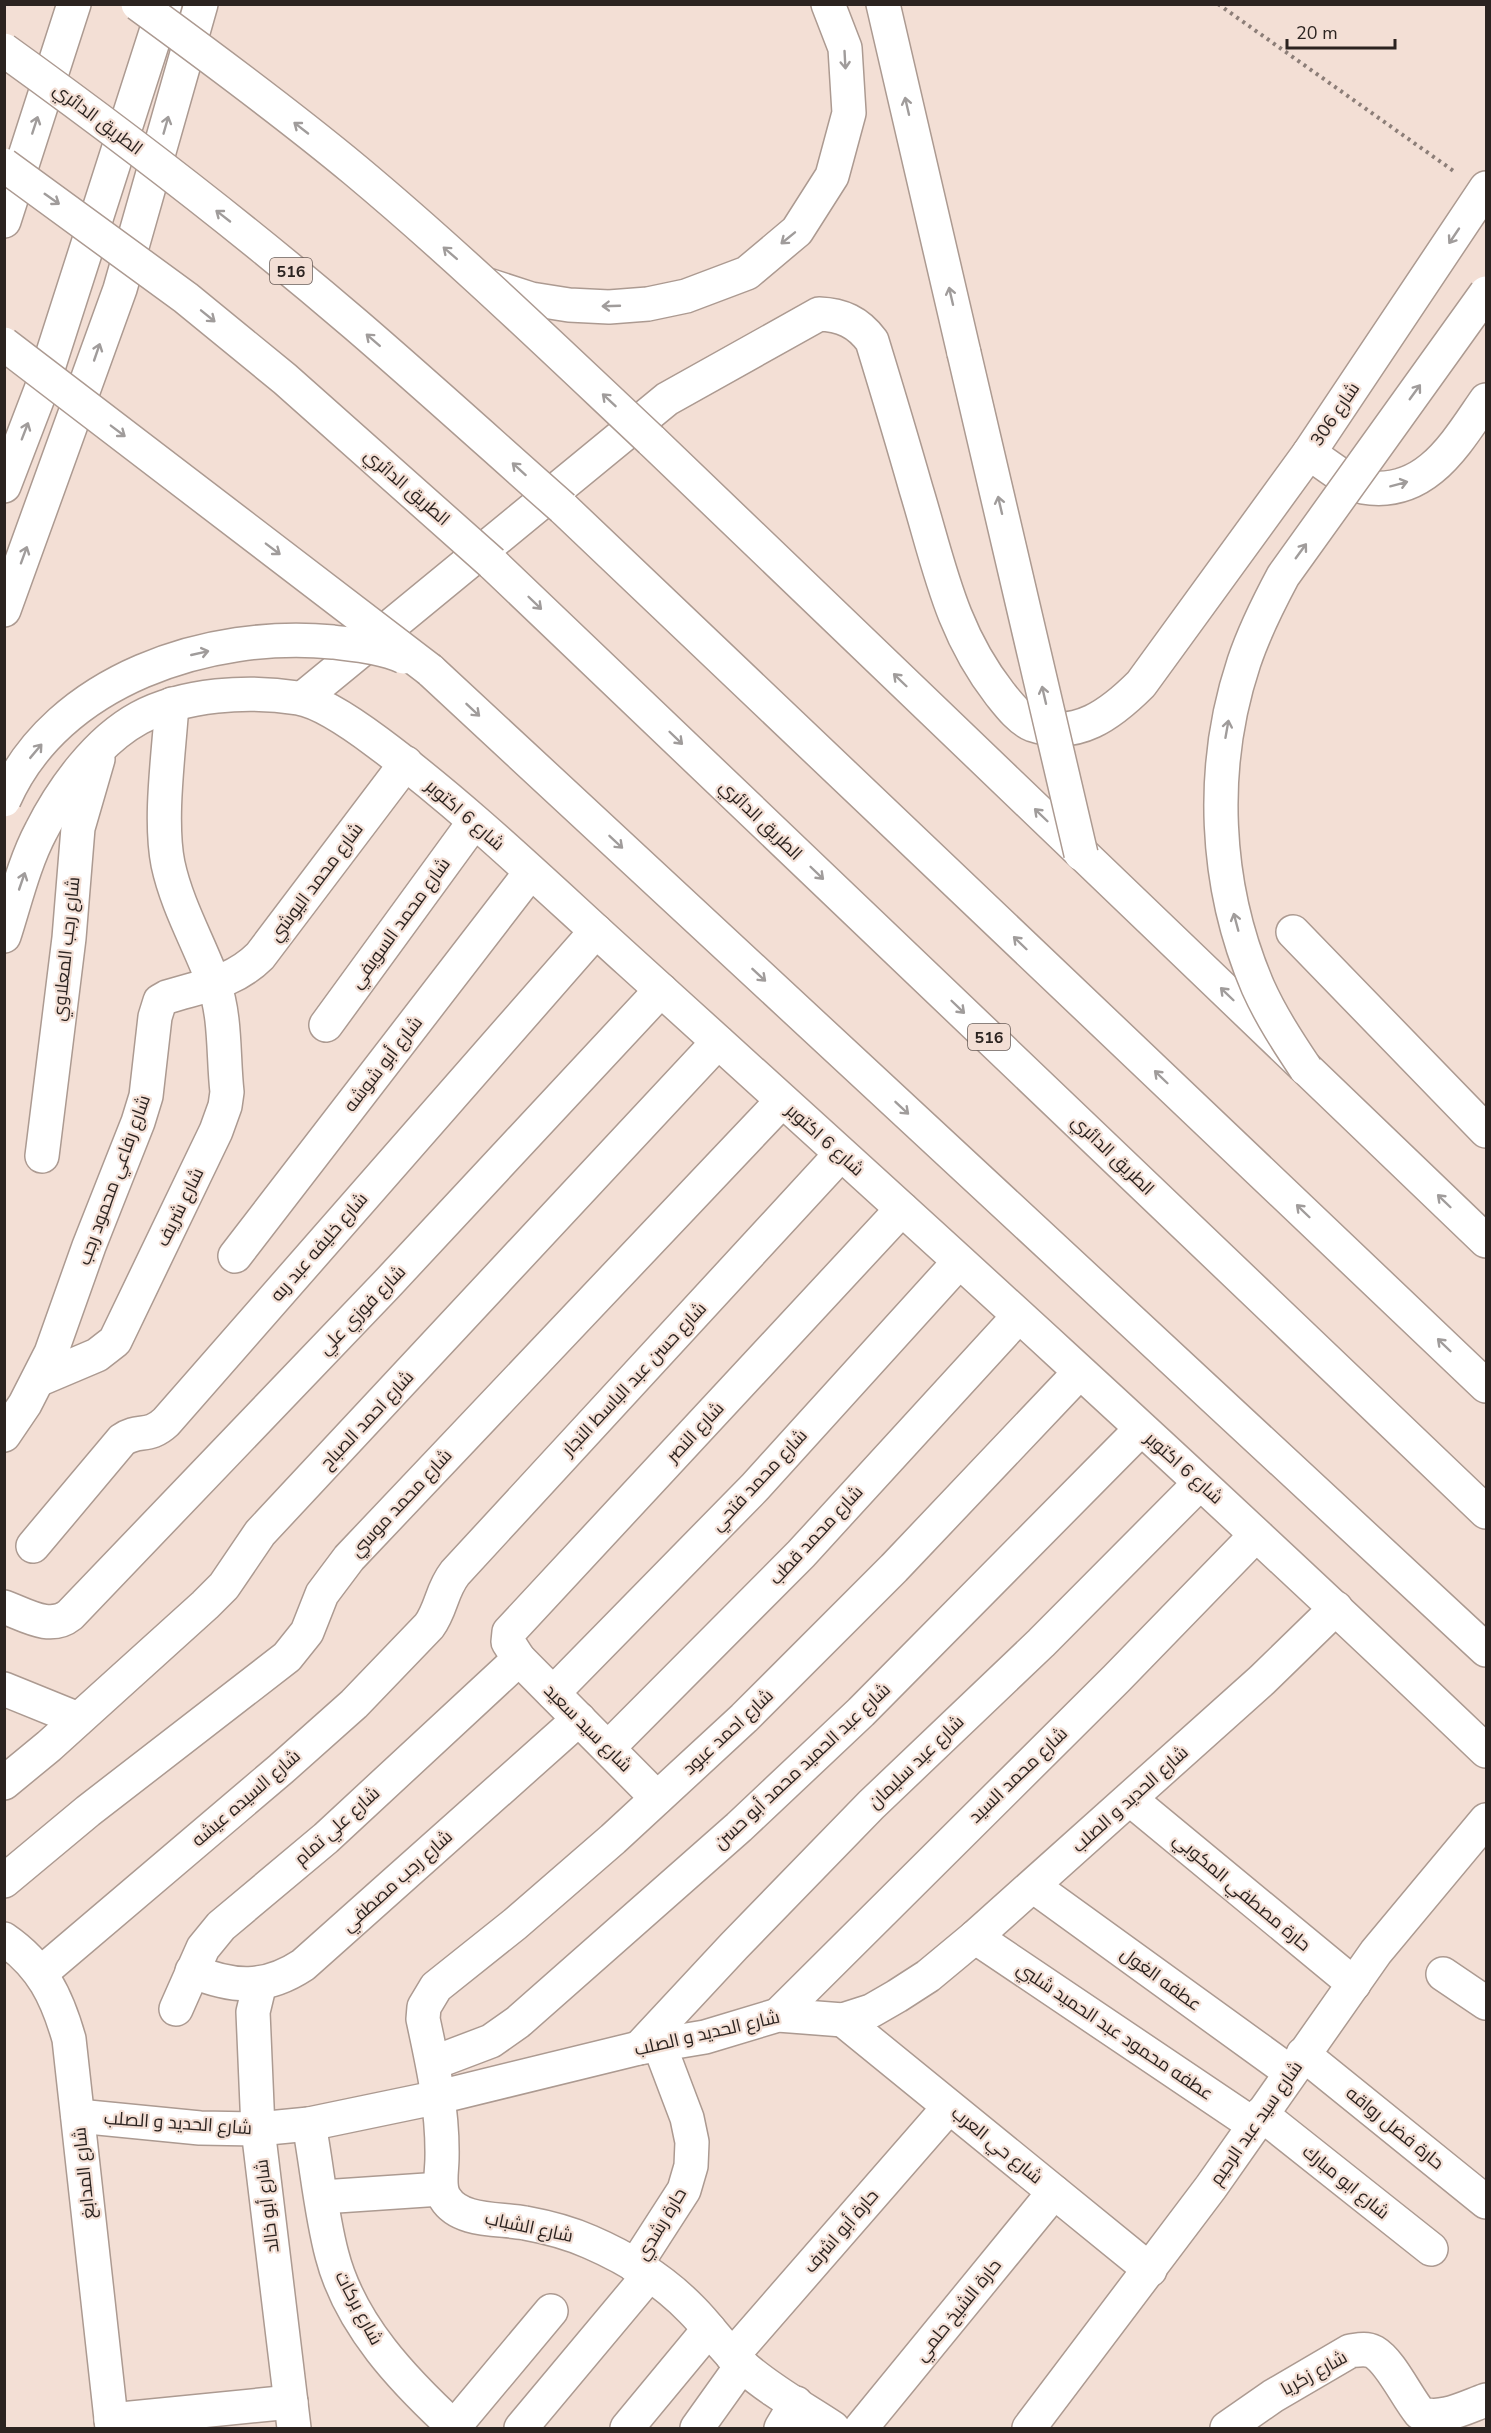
<svg xmlns="http://www.w3.org/2000/svg" width="1491" height="2433" font-family="'Nunito Sans',Cairo,sans-serif">
<style>
.lines{fill:none;stroke-linecap:round;stroke-linejoin:round}
.minor-casing{stroke:#ac9a91;stroke-width:36}
.tertiary-casing{stroke:#ac9a91;stroke-width:36}
.trunk-casing{stroke:#ac9a91;stroke-width:36}
.motorway-casing{stroke:#ac9a91;stroke-width:36}
.path{stroke:#8c7e78;stroke-width:4;stroke-dasharray:3 4.5;stroke-linecap:butt}
.minor{stroke:#fff;stroke-width:33}
.tertiary{stroke:#fff;stroke-width:33}
.trunk{stroke:#fff;stroke-width:33}
.motorway{stroke:#fff;stroke-width:33}
.trunk-bridge-casing{stroke:#ac9a91;stroke-width:36;stroke-linecap:butt}
.motorway-bridge-casing{stroke:#ac9a91;stroke-width:36;stroke-linecap:butt}
.trunk-bridge{stroke:#fff;stroke-width:33}
.motorway-bridge{stroke:#fff;stroke-width:33}
.oneway{stroke:#a09c9b}
.labels{text-anchor:middle;stroke-width:4.5;stroke-linejoin:round;paint-order:stroke}
.shield{fill:#f3dfd5;stroke:#675b56;stroke-width:1.5}
.shield-label{font-size:16px;font-weight:bold;fill:#2b2320}
.street-label{font-size:18px;fill:#2b2320;stroke:#f3dfd5}
</style>
<rect width="100%" height="100%" fill="#f3dfd5"/>
<g class="lines">
<defs>
<g id="minor">
<path d="M303,698L667,399L819,314C842,315 858,322 872,341C887,390 902,440 916,489C939,564 950,630 1000,694C1008,704 1020,720 1033,725C1077,740 1111,714 1141,684L1309,453"/>
<path d="M1293,932L1486,1131"/>
<path d="M4,936C15,902 24,863 41,831C62,789 97,741 139,718C184,694 248,690 298,698C322,702 357,727 377,742C466,808 547,887 629,961C917,1222 1205,1483 1486,1751"/>
<path d="M326,1025L474,822"/>
<path d="M42,1156L69,938L78,828L98,759"/>
<path d="M235,1256L530,873"/>
<path d="M38,1380L97,1355L115,1341L216,1131L225,1106L227,1092C223,1057 226,1017 214,984C199,943 177,906 168,864C159,819 169,752 172,704"/>
<path d="M4,1435L25,1404L51,1353L89,1246L138,1122L146,1096L155,1017L160,1001L167,997C202,986 233,983 260,956L406,763"/>
<path d="M33,1546L122,1440C139,1428 148,1439 166,1422L596,931"/>
<path d="M4,1607C26,1615 50,1631 70,1615L387,1284L661,990"/>
<path d="M4,1689L78,1719"/>
<path d="M553,1693L755,1487L959,1262"/>
<path d="M608,1748L801,1554L1018,1317"/>
<path d="M4,1783L49,1746L205,1605L224,1586L260,1533L718,1042"/>
<path d="M657,1798L519,1659L508,1642L509,1632L902,1209"/>
<path d="M1130,1799L1354,1984"/>
<path d="M4,1881L88,1811L287,1657L307,1632L322,1594L349,1558L782,1101"/>
<path d="M1033,1886L1290,2072"/>
<path d="M975,1937L1254,2125"/>
<path d="M4,1939C42,1965 57,1997 69,2039L112,2428"/>
<path d="M192,1971C233,1988 265,1990 303,1965L579,1719"/>
<path d="M41,1973L281,1769L354,1704L429,1626C442,1608 441,1591 455,1573L841,1154"/>
<path d="M1443,1974L1486,2003"/>
<path d="M260,1983L253,2012L258,2129L294,2428"/>
<path d="M176,2009L203,1948L221,1926L326,1838L519,1659"/>
<path d="M778,2015L1116,1679L1256,1535"/>
<path d="M843,2020L1150,2270"/>
<path d="M639,2048L734,1946L871,1805L1041,1643L1200,1483"/>
<path d="M1303,2054L1486,2202"/>
<path d="M433,2063L491,2041L518,2022L739,1827L861,1712L1141,1429"/>
<path d="M1261,2114L1431,2249"/>
<path d="M78,2116L200,2128L258,2129L309,2124L439,2097L639,2048L705,2037L778,2015L843,2020L871,2011L897,1996L928,1976L975,1937L1262,1680L1336,1608"/>
<path d="M309,2124C317,2167 321,2214 332,2255C350,2325 404,2381 455,2428"/>
<path d="M322,2197L441,2189"/>
<path d="M635,2266L684,2190L691,2166L692,2142L687,2118L659,2044"/>
<path d="M732,2356L949,2107"/>
<path d="M111,2420L291,2402"/>
<path d="M454,2427L551,2311"/>
<path d="M521,2428L649,2275"/>
<path d="M627,2428L709,2329"/>
<path d="M697,2428L742,2365"/>
<path d="M781,2428L796,2403"/>
<path d="M833,2428C803,2408 771,2391 744,2367C724,2350 710,2328 692,2310C664,2281 627,2258 590,2242C570,2233 547,2227 525,2223C501,2218 460,2223 445,2198C438,2187 442,2171 442,2158C443,2111 433,2065 423,2019L424,2007L436,1987L515,1924L613,1839L744,1718L894,1568L1079,1373"/>
<path d="M861,2428L1054,2192"/>
<path d="M1029,2428L1211,2187L1376,1952L1486,1820"/>
<path d="M1227,2428L1273,2396L1350,2351C1358,2350 1366,2348 1374,2352C1391,2362 1406,2396 1420,2413C1441,2421 1466,2407 1486,2400"/>
</g>
<path id="tertiary" d="M1486,188L1309,453C1320,460 1352,485 1363,487C1426,498 1456,443 1486,400"/>
<g id="trunk">
<path d="M883,4L964,353"/>
<path d="M4,221L74,4"/>
<path d="M485,284L531,299L569,305L609,307L648,304L686,296L747,273L797,231L832,176L849,113L845,48L828,4"/>
<path d="M651,440L1486,1241"/>
<path d="M4,486L42,387L165,4"/>
<path d="M4,610L120,289L201,4"/>
<path d="M430,670L1486,1650"/>
</g>
<g id="motorway">
<path d="M563,508L1486,1386"/>
<path d="M492,563L1486,1512"/>
</g>
</defs>
<use href="#minor" class="minor-casing"/>
<use href="#tertiary" class="tertiary-casing"/>
<use href="#trunk" class="trunk-casing"/>
<use href="#motorway" class="motorway-casing"/>
<path class="path" d="M1218,4L1455,172"/>
<use href="#minor" class="minor"/>
<use href="#tertiary" class="tertiary"/>
<use href="#trunk" class="trunk"/>
<use href="#motorway" class="motorway"/>
<defs>
<g id="trunk-bridge">
<path d="M138,4C212,58 285,112 355,170C458,256 554,349 651,440"/>
<path d="M4,344L430,670"/>
<path d="M964,353L1081,854"/>
<path d="M4,800C57,679 210,630 333,642C357,645 383,647 404,657"/>
<path d="M1306,1069C1288,1042 1271,1016 1258,987C1214,885 1209,767 1244,662C1254,632 1268,604 1283,576L1486,293"/>
</g>
<g id="motorway-bridge">
<path d="M4,50C125,137 243,228 355,324C426,385 494,447 563,508"/>
<path d="M4,165L186,298L285,379L492,563"/>
</g>
</defs>
<use href="#trunk-bridge" class="trunk-bridge-casing"/>
<use href="#motorway-bridge" class="motorway-bridge-casing"/>
<use href="#trunk-bridge" class="trunk-bridge"/>
<use href="#motorway-bridge" class="motorway-bridge"/>
</g>
<defs><path id="oneway-shaft" d="M-6 0H5M1.5-3L5.5 0L1.5 3" fill="none" stroke-width="1.6" stroke-linecap="round" stroke-linejoin="round" transform="scale(1.5)"/></defs>
<g class="oneway">
<use href="#oneway-shaft" transform="translate(845 60) rotate(87)"/>
<use href="#oneway-shaft" transform="translate(907 106) rotate(-103)"/>
<use href="#oneway-shaft" transform="translate(35 125) rotate(-72)"/>
<use href="#oneway-shaft" transform="translate(166 125) rotate(-74)"/>
<use href="#oneway-shaft" transform="translate(301 128) rotate(-142)"/>
<use href="#oneway-shaft" transform="translate(52 199) rotate(35)"/>
<use href="#oneway-shaft" transform="translate(223 216) rotate(-142)"/>
<use href="#oneway-shaft" transform="translate(1454 236) rotate(124)"/>
<use href="#oneway-shaft" transform="translate(788 238) rotate(141)"/>
<use href="#oneway-shaft" transform="translate(450 253) rotate(-139)"/>
<use href="#oneway-shaft" transform="translate(951 296) rotate(-103)"/>
<use href="#oneway-shaft" transform="translate(611 306) rotate(178)"/>
<use href="#oneway-shaft" transform="translate(208 316) rotate(39)"/>
<use href="#oneway-shaft" transform="translate(373 340) rotate(-139)"/>
<use href="#oneway-shaft" transform="translate(97 352) rotate(-71)"/>
<use href="#oneway-shaft" transform="translate(1415 392) rotate(-54)"/>
<use href="#oneway-shaft" transform="translate(609 400) rotate(-137)"/>
<use href="#oneway-shaft" transform="translate(25 431) rotate(-69)"/>
<use href="#oneway-shaft" transform="translate(118 431) rotate(37)"/>
<use href="#oneway-shaft" transform="translate(519 469) rotate(-138)"/>
<use href="#oneway-shaft" transform="translate(1399 484) rotate(-15)"/>
<use href="#oneway-shaft" transform="translate(1000 505) rotate(-103)"/>
<use href="#oneway-shaft" transform="translate(273 549) rotate(37)"/>
<use href="#oneway-shaft" transform="translate(1301 551) rotate(-54)"/>
<use href="#oneway-shaft" transform="translate(24 555) rotate(-70)"/>
<use href="#oneway-shaft" transform="translate(535 603) rotate(44)"/>
<use href="#oneway-shaft" transform="translate(200 653) rotate(-13)"/>
<use href="#oneway-shaft" transform="translate(900 680) rotate(-136)"/>
<use href="#oneway-shaft" transform="translate(1044 695) rotate(-103)"/>
<use href="#oneway-shaft" transform="translate(473 710) rotate(43)"/>
<use href="#oneway-shaft" transform="translate(1227 729) rotate(-80)"/>
<use href="#oneway-shaft" transform="translate(676 738) rotate(44)"/>
<use href="#oneway-shaft" transform="translate(36 751) rotate(-50)"/>
<use href="#oneway-shaft" transform="translate(1041 815) rotate(-136)"/>
<use href="#oneway-shaft" transform="translate(616 842) rotate(43)"/>
<use href="#oneway-shaft" transform="translate(817 873) rotate(44)"/>
<use href="#oneway-shaft" transform="translate(22 881) rotate(-71)"/>
<use href="#oneway-shaft" transform="translate(1236 922) rotate(-105)"/>
<use href="#oneway-shaft" transform="translate(1020 943) rotate(-136)"/>
<use href="#oneway-shaft" transform="translate(759 975) rotate(43)"/>
<use href="#oneway-shaft" transform="translate(1227 994) rotate(-136)"/>
<use href="#oneway-shaft" transform="translate(958 1007) rotate(44)"/>
<use href="#oneway-shaft" transform="translate(1161 1077) rotate(-136)"/>
<use href="#oneway-shaft" transform="translate(902 1108) rotate(43)"/>
<use href="#oneway-shaft" transform="translate(1444 1201) rotate(-136)"/>
<use href="#oneway-shaft" transform="translate(1303 1211) rotate(-136)"/>
<use href="#oneway-shaft" transform="translate(1444 1345) rotate(-136)"/>
</g>
<g class="labels">
<g class="shield">
<rect x="270" y="258" width="42" height="26" rx="4.5"/>
<rect x="968" y="1024" width="42" height="26" rx="4.5"/>
</g>
<g class="shield-label">
<text x="291" y="277">516</text>
<text x="989" y="1043">516</text>
</g>
<g class="street-label">
<text transform="translate(98 119) rotate(37)" y="6">الطريق الدائري</text>
<text transform="translate(1335 414) rotate(-56)" y="6">شارع 306</text>
<text transform="translate(407 487) rotate(41)" y="6">الطريق الدائري</text>
<text transform="translate(465 815) rotate(41)" y="6">شارع 6 اكتوبر</text>
<text transform="translate(761 820) rotate(44)" y="6">الطريق الدائري</text>
<text transform="translate(316 882) rotate(-53)" y="6">شارع محمد اليوشي</text>
<text transform="translate(400 923) rotate(-54)" y="6">شارع محمد السويفي</text>
<text transform="translate(66 949) rotate(-84)" y="6">شارع رجب المعلاوي</text>
<text transform="translate(383 1064) rotate(-52)" y="6">شارع أبو شوشه</text>
<text transform="translate(825 1140) rotate(42)" y="6">شارع 6 اكتوبر</text>
<text transform="translate(1113 1155) rotate(44)" y="6">الطريق الدائري</text>
<text transform="translate(114 1180) rotate(-70)" y="6">شارع رفاعي محمود رجب</text>
<text transform="translate(180 1207) rotate(-64)" y="6">شارع شريف</text>
<text transform="translate(319 1247) rotate(-49)" y="6">شارع خليفه عبد ربه</text>
<text transform="translate(362 1310) rotate(-46)" y="6">شارع فوزي علي</text>
<text transform="translate(634 1379) rotate(-47)" y="6">شارع حسن عبد الباسط النجار</text>
<text transform="translate(367 1420) rotate(-47)" y="6">شارع احمد الصباح</text>
<text transform="translate(695 1432) rotate(-47)" y="6">شارع النصر</text>
<text transform="translate(1184 1468) rotate(42)" y="6">شارع 6 اكتوبر</text>
<text transform="translate(759 1480) rotate(-47)" y="6">شارع محمد فتحي</text>
<text transform="translate(401 1503) rotate(-47)" y="6">شارع محمد موسي</text>
<text transform="translate(816 1535) rotate(-47)" y="6">شارع محمد قطب</text>
<text transform="translate(588 1728) rotate(45)" y="6">شارع سيد سعيد</text>
<text transform="translate(728 1732) rotate(-43)" y="6">شارع احمد عبود</text>
<text transform="translate(916 1762) rotate(-44)" y="6">شارع عيد سليمان</text>
<text transform="translate(802 1766) rotate(-43)" y="6">شارع عبد الحميد محمد أبو حسن</text>
<text transform="translate(1018 1775) rotate(-44)" y="6">شارع محمد السيد</text>
<text transform="translate(246 1798) rotate(-41)" y="6">شارع السيده عيشه</text>
<text transform="translate(1130 1799) rotate(-42)" y="6">شارع الحديد و الصلب</text>
<text transform="translate(337 1826) rotate(-42)" y="6">شارع علي تمام</text>
<text transform="translate(397 1881) rotate(-42)" y="6">شارع رجب مصطفي</text>
<text transform="translate(1242 1892) rotate(40)" y="6">حارة مصطفي المكوبي</text>
<text transform="translate(1161 1979) rotate(36)" y="6">عطفه الغول</text>
<text transform="translate(1115 2031) rotate(34)" y="6">عطفه محمود عبد الحميد شلبي</text>
<text transform="translate(707 2033) rotate(-13)" y="6">شارع الحديد و الصلب</text>
<text transform="translate(178 2123) rotate(4)" y="6">شارع الحديد و الصلب</text>
<text transform="translate(1256 2123) rotate(-55)" y="6">شارع سيد عبد الرحيم</text>
<text transform="translate(1395 2128) rotate(39)" y="6">حارة فضل رواقه</text>
<text transform="translate(997 2145) rotate(39)" y="6">شارع حي العرب</text>
<text transform="translate(84 2173) rotate(-96)" y="6">شارع المدابغ</text>
<text transform="translate(1346 2182) rotate(39)" y="6">شارع ابو مبارك</text>
<text transform="translate(267 2206) rotate(-97)" y="6">شارع أبو خالد</text>
<text transform="translate(661 2224) rotate(-59)" y="6">حارة رشدي</text>
<text transform="translate(529 2227) rotate(12)" y="6">شارع الشباب</text>
<text transform="translate(841 2231) rotate(-49)" y="6">حارة أبو اشرف</text>
<text transform="translate(359 2308) rotate(62)" y="6">شارع بركات</text>
<text transform="translate(958 2310) rotate(-51)" y="6">حارة الشيخ حلمي</text>
<text transform="translate(1314 2373) rotate(-29)" y="6">شارع زكريا</text>
</g>
</g>
<rect width="1491" height="2433" fill="none" stroke="#2b2320" stroke-width="12"/>
<path d="M1287 39v9h108v-9" fill="none" stroke="#2b2320" stroke-width="3"/>
<text x="1296" y="39" font-size="18" fill="#2b2320" stroke="#f3dfd5" stroke-width="4.5" paint-order="stroke">20 m</text>
</svg>
